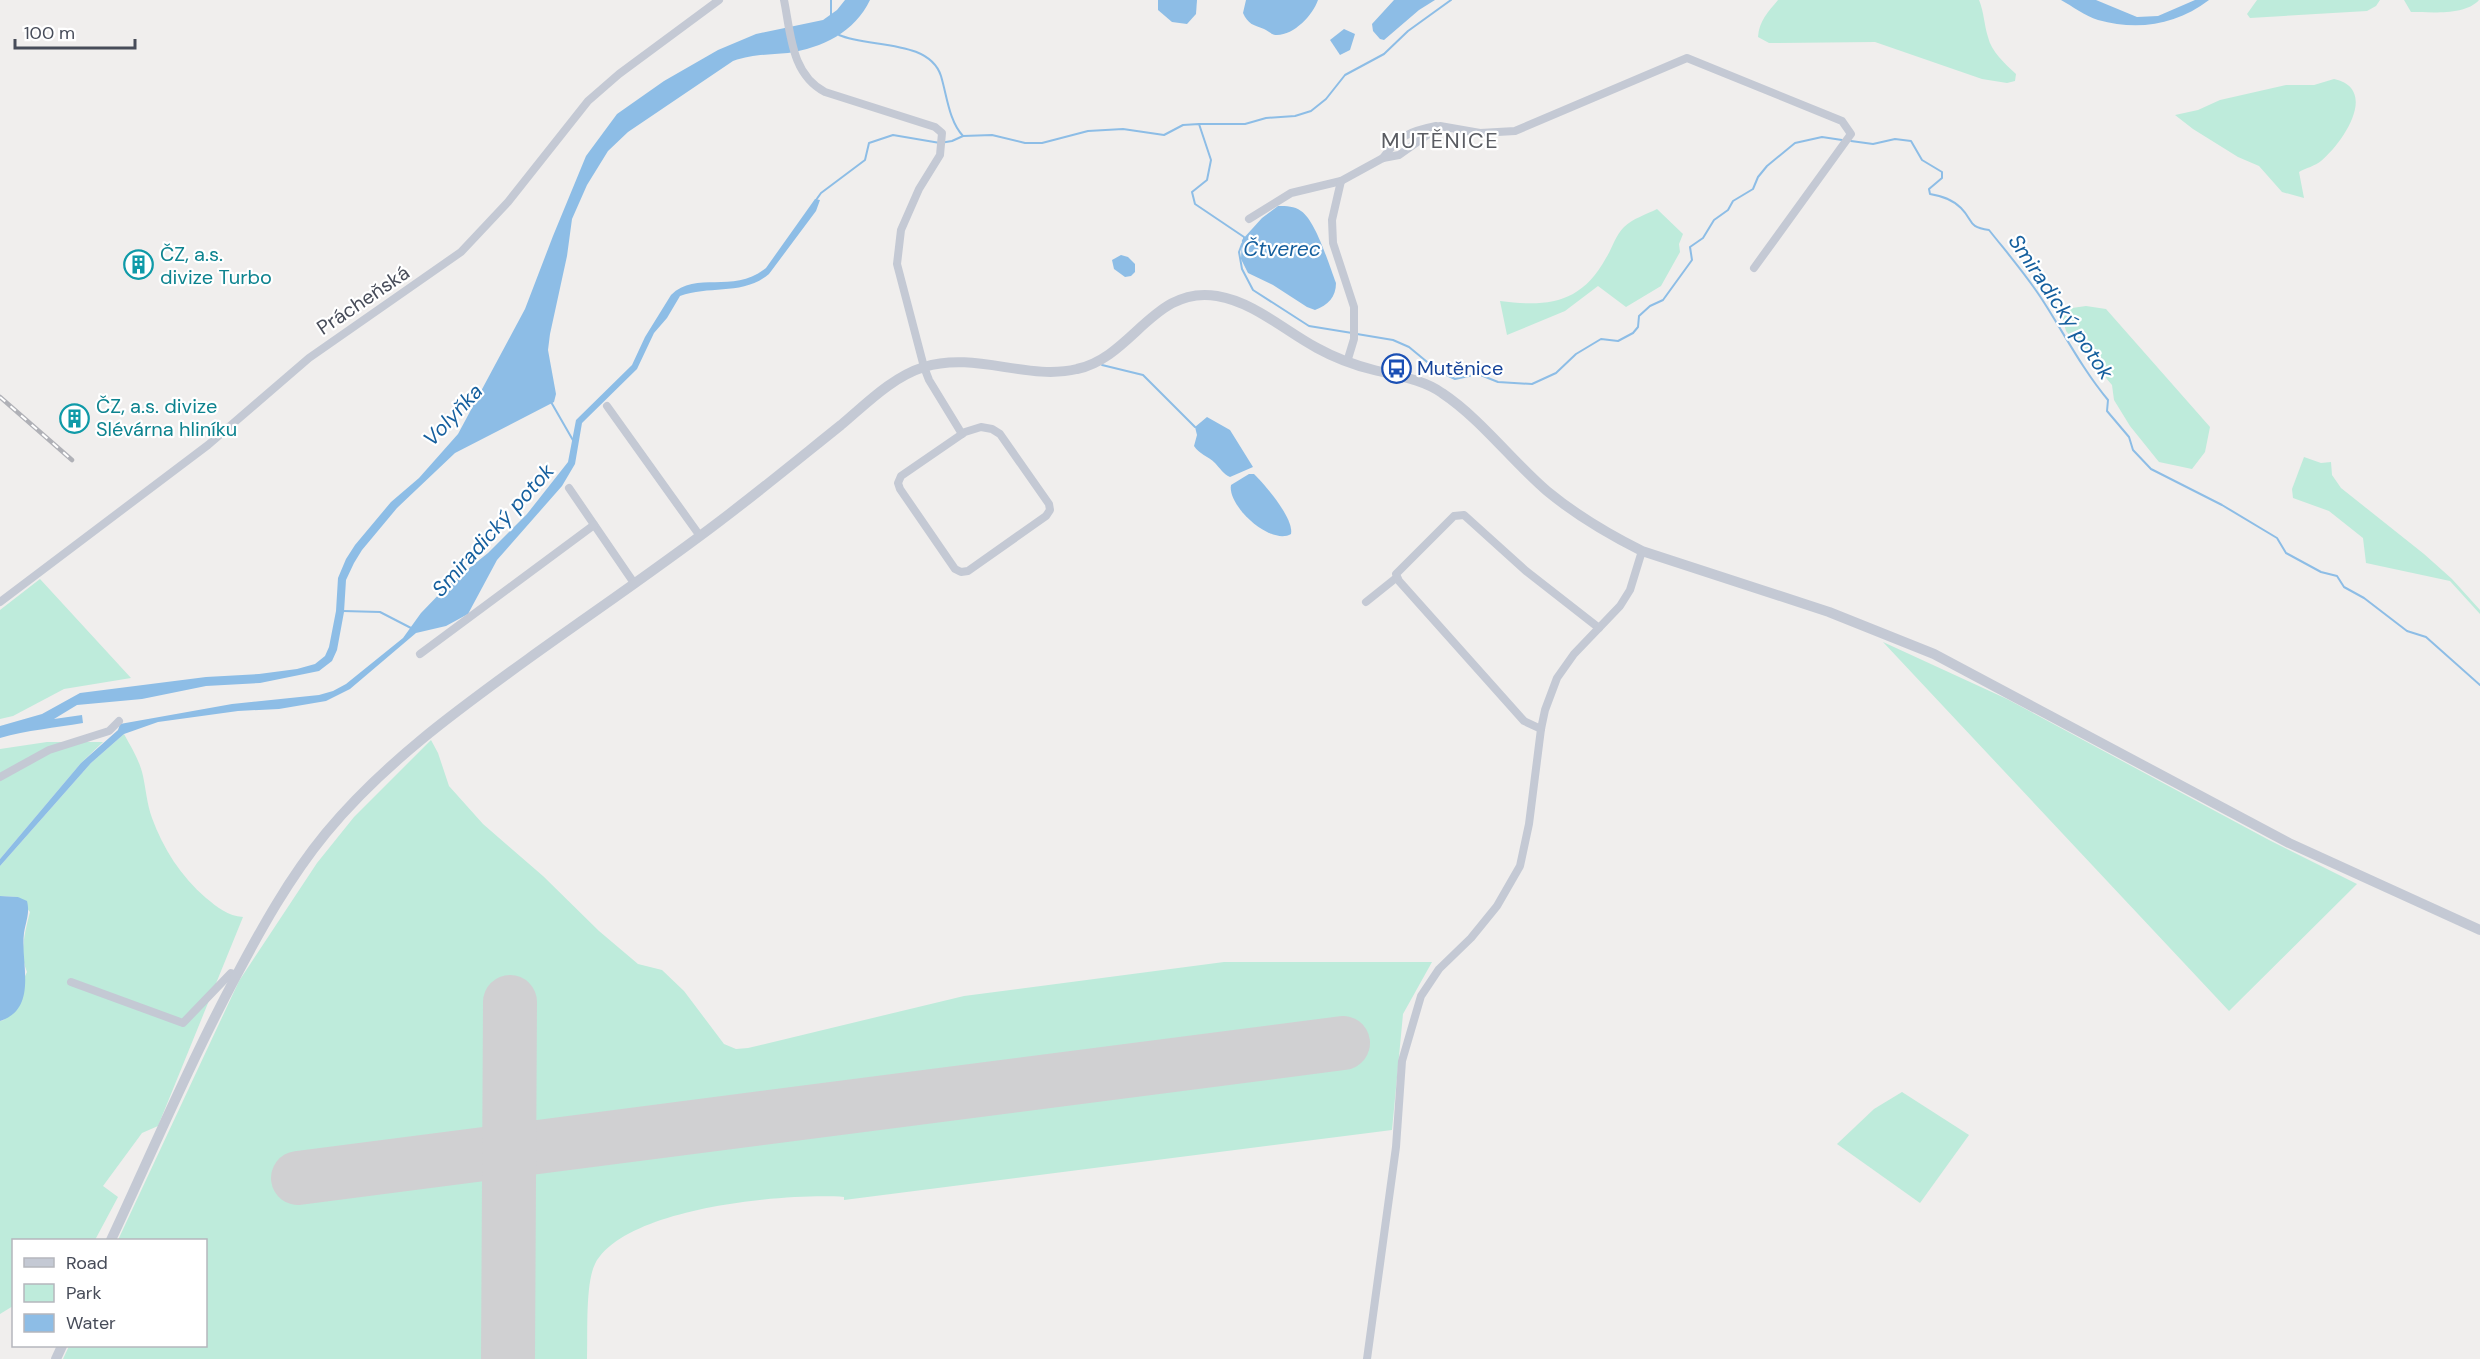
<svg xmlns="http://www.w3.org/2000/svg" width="2480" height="1359" font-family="'DM Sans',sans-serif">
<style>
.green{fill:#beebdb}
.water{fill:#8dbde6}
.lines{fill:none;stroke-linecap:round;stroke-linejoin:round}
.stream{stroke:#8dbde6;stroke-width:2}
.runway{stroke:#d0d0d2;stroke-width:54}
.minor{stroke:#c4c9d4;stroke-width:8}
.tertiary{stroke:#c4c9d4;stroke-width:10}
.rail-casing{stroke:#b0b1b7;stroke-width:4.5}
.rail{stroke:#fff;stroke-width:2;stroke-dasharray:7;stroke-linecap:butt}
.labels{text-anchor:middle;stroke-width:4.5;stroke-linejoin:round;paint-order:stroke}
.culture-label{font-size:20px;fill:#0d838f;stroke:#fff;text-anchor:start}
.street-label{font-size:20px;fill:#474c59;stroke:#fff}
.transit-label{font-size:20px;fill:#164399;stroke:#fff;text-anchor:start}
.water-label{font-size:21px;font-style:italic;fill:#155f9e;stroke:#fff}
.quarter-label{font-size:22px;letter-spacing:1.5px;fill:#5a5c62;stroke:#fff}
</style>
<rect width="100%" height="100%" fill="#f0eeed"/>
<g class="green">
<path d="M1778,0H1979C1984,12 1984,24 1988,37C1991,51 2005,64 2016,74L2015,81L2007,83L1982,79L1875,42L1769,43L1758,37C1759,21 1768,12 1778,0Z"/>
<path d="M2257,0H2380L2376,6L2367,11L2250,18L2247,14Z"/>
<path d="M2404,0H2479C2465,16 2430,12 2411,12Z"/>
<path d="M2334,79C2380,89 2342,144 2321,161C2315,166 2306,168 2299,172L2304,198L2282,192L2259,166L2238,157L2193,129L2175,115L2198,110L2220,100L2286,85H2314Z"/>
<path d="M1657,209L1683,234L1679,244L1680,252L1661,286L1626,307L1598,286L1565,311L1507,335L1500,301C1547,307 1581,304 1606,258C1613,247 1615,236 1624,227C1632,219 1647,214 1657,209Z"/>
<path d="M2086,306L2106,309L2210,427L2205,452L2192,469L2159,462L2130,426L2114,400L2112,385L2066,331L2062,316L2072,308Z"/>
<path d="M2304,457L2321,463L2331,462L2332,475L2341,488L2424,554L2452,579L2480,610V614L2450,581L2366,563L2363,538L2329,511L2293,498L2292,489Z"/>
<path d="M40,579L131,678L64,689L13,716L0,719V610Z"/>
<path d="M1883,642L2007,699L2269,840L2357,884L2229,1011Z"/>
<path d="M124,734C131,747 140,761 143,776C146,790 147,804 152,818C163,848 181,877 206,898C217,907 228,916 243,917L158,1126L142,1133L103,1186L118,1197L95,1240H14L13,1306L0,1314V1021L4,1020L27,972C19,954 25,931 30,912L18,897L0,896V866L91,763Z"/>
<path d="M431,740L438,753L449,786L483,824L543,876L599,931L638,964L662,970L684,991L724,1044L736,1049L748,1048L964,996L1224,962H1432L1403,1014L1392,1130L844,1200V1197C787,1193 625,1207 595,1264C585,1284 588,1335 587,1359H63L69,1346H206V1240H118L239,981L317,863L354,817Z"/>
<path d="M47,742H103L81,763L0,859V749Z"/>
<path d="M1902,1092L1969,1135L1920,1203L1837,1144L1874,1109Z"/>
</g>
<g class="water">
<path d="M845,0H870C855,32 822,48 788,53C768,55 753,54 733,61L628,132L608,151L587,185L572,219L567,256L550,334L548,350L556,394L554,402L455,453L397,508L362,550L354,563L346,580L344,612L337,650L332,661L319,671L260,683L206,686L142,699L77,705L54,719L82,715L83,723C55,728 27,730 0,738V726L42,714L80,693L206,677L259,674L297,669L315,664L325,656L329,647L336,611L338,578L346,559L355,545L391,502L419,478L458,434L525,309L553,236L586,156L617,114L664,81L718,50L756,34L823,20L837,10Z"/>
<path d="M1197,0L1196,14L1187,24L1172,22L1158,10V0Z"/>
<path d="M1246,0H1318C1313,15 1294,35 1277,35C1272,35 1268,31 1264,29C1253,25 1248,24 1243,13Z"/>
<path d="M1394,0H1435L1419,10L1384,40L1380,39L1373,31L1372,24Z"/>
<path d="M2061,0H2096L2137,17L2158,16L2195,0H2209C2176,25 2138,31 2098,20C2085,16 2072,6 2061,0Z"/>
<path d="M1344,29L1355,34L1350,50L1340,55L1330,40Z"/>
<path d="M815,199L820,200L816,211L769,274C743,296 710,285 680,296L667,318L654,333L637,369L582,423L575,464L562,486L497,560L468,614L446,626L416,633L350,689L326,701L279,709L238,711L158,722L124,734L91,763L0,866V859L81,763L118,730L120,724L232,704L319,695L333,691L346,684L403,638L421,613L448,585L488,553L527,514L568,462L576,420L632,365L645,337L671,295C697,270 734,295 766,268Z"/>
<path d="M1278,206C1287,206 1294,206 1301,211C1316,221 1329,265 1336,283C1336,297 1328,305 1315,310L1307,307L1273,285L1248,273L1241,259L1242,240L1262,218Z"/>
<path d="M1121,255L1128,257L1135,264V272L1131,276L1125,277L1114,269L1112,260Z"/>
<path d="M1207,417L1230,430L1253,467L1230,477C1223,474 1220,468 1215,463C1208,456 1199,454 1194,446L1197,435L1195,427Z"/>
<path d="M1249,474H1254C1265,485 1294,518 1291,534C1271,546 1227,506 1231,485Z"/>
<path d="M0,896L18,897L27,901C30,913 26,921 24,933C20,963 39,1008 0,1021Z"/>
</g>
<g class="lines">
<g class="stream">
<path d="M831,0V15"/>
<path d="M839,35C869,48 929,39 941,76C947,96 949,121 963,136"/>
<path d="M1199,124H1245L1266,118L1295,116L1311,111L1326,99L1345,75L1384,54L1408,31L1451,0"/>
<path d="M1851,141L1873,144L1895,139L1911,141L1922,160L1942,172V178L1929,189L1930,194C1942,196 1952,199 1961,208C1974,221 1967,227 1989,230C2008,254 2029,278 2045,304C2066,337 2083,370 2108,400L2107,411L2129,437L2133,450L2151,469L2222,505L2277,538L2286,553L2321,572L2337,576L2344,587L2364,598L2407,631L2426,637L2480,685"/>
<path d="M816,200L821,193L865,160L869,143L893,135L940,143L952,141L963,136L992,135L1025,143H1042L1088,131L1123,129L1164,135L1183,125L1199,124L1211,160L1207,180L1192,192L1195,204L1244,237V239"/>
<path d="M1242,244L1239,252L1242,269L1253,290L1309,326L1352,333"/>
<path d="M1357,334L1393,340L1409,347L1438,371L1455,379L1478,374L1498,382L1532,384L1556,373L1576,354L1601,339L1618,341L1633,333L1638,327L1639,316L1650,306L1663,300L1692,260L1690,247L1703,238L1714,220L1728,210L1733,201L1753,189L1758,177L1767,166L1795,143L1822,137L1842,140"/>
<path d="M1102,365L1143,375L1195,427"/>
<path d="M551,402L574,442"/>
<path d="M343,611L380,612L411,628"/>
</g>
<g class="runway">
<path d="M298,1178L1343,1043"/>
<path d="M508,1359L510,1002"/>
</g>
<g class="minor">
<path d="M784,0C791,34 791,74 825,92L935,127L942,133L940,155L919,189L901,230L897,264L924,367L929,380L962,434"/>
<path d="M1383,158C1398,136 1411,131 1436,126"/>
<path d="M1249,219L1291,193L1341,181"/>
<path d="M1347,362L1354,339V307L1333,243L1332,220L1341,181L1383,158L1399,155L1440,126L1480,133L1515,131L1687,58L1842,121L1851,134L1754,268"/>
<path d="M607,406L700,536"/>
<path d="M981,427L992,429L1000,434L1049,504L1050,510L1046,516L968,571L961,572L955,569L900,489L898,483L901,476L965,432Z"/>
<path d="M569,488L634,583"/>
<path d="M0,602L208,445L309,358L461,252L508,202L588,101L619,74L719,0"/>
<path d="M1366,602L1396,578"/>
<path d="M420,654L594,525"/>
<path d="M1541,729L1524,721L1399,581L1396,574L1454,516L1464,515L1526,571L1599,628"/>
<path d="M0,777L49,750L109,731L119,721"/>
<path d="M71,982L183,1023L231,973L236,976"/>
<path d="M1367,1359L1396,1147L1402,1061L1421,996L1439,969L1471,938L1497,906L1520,866L1529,824L1541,729L1545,710L1557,678L1574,654L1620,606L1630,590L1642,551"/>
</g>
<g class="tertiary">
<path d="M111,1240C151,1154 189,1065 234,980C261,929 289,878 326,833C383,764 456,711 528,659C592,613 657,569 720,521C761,490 801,457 841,425C866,404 892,377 924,367C975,351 1028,381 1077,369C1133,357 1154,285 1217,296C1254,302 1285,331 1317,348C1335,358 1354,365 1374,370C1397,376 1422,379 1442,393C1481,419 1511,460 1547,491C1576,515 1608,534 1642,551L1829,612L1934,654L2289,843L2480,930"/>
<path d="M56,1359L62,1346"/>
</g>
<defs>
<path id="rail" d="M0,397L72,460"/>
</defs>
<use href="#rail" class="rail-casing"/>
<use href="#rail" class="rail"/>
</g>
<defs>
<symbol id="building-ring" viewBox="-11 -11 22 22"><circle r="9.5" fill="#fff" stroke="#0f9aa8" stroke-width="1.5"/><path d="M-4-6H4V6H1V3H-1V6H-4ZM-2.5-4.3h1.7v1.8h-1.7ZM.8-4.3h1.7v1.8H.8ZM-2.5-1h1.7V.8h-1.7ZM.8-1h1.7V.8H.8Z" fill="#0f9aa8"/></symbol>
<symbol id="bus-ring" viewBox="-11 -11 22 22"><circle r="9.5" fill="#fff" stroke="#1a4fb4" stroke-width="1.5"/><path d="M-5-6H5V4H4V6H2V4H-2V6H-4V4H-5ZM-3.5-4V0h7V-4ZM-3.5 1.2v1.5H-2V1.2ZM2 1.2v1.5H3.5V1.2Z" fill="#1a4fb4"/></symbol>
</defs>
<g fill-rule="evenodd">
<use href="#building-ring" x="122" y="248" width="33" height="33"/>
<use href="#bus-ring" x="1380" y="352" width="33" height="33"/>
<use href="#building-ring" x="58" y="402" width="33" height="33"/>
</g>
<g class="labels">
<g class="culture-label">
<text x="160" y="261">ČZ, a.s.<tspan x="160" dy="23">divize Turbo</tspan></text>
<text x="96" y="413">ČZ, a.s. divize<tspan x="96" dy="23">Slévárna hliníku</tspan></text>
</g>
<g class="street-label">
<text transform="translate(363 300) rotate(-34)" y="7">Prácheňská</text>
</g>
<g class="transit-label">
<text x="1417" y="375">Mutěnice</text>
</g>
<g class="water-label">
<text x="1282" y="256">Čtverec</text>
<text transform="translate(2061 307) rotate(56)" y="7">Smiradický potok</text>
<text transform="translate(453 415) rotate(-47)" y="7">Volyňka</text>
<text transform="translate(493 530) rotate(-48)" y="7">Smiradický potok</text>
</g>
<g class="quarter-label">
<text x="1440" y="148">MUTĚNICE</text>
</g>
</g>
<rect x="12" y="1239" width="195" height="108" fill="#ffffff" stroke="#b5b7bd" stroke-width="1.5"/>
<rect x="24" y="1258" width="30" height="9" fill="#c4c9d4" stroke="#b5b7bd" stroke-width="1.5"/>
<text x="66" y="1269" font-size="18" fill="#474c59">Road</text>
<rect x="24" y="1284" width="30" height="18" fill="#beebdb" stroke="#b5b7bd" stroke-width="1.5"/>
<text x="66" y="1299" font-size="18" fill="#474c59">Park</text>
<rect x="24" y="1314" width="30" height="18" fill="#8dbde6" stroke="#b5b7bd" stroke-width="1.5"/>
<text x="66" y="1329" font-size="18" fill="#474c59">Water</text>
<path d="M15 39v9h120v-9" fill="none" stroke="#474c59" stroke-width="3"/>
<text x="24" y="39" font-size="18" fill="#474c59" stroke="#ffffff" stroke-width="4.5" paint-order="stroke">100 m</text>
</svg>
